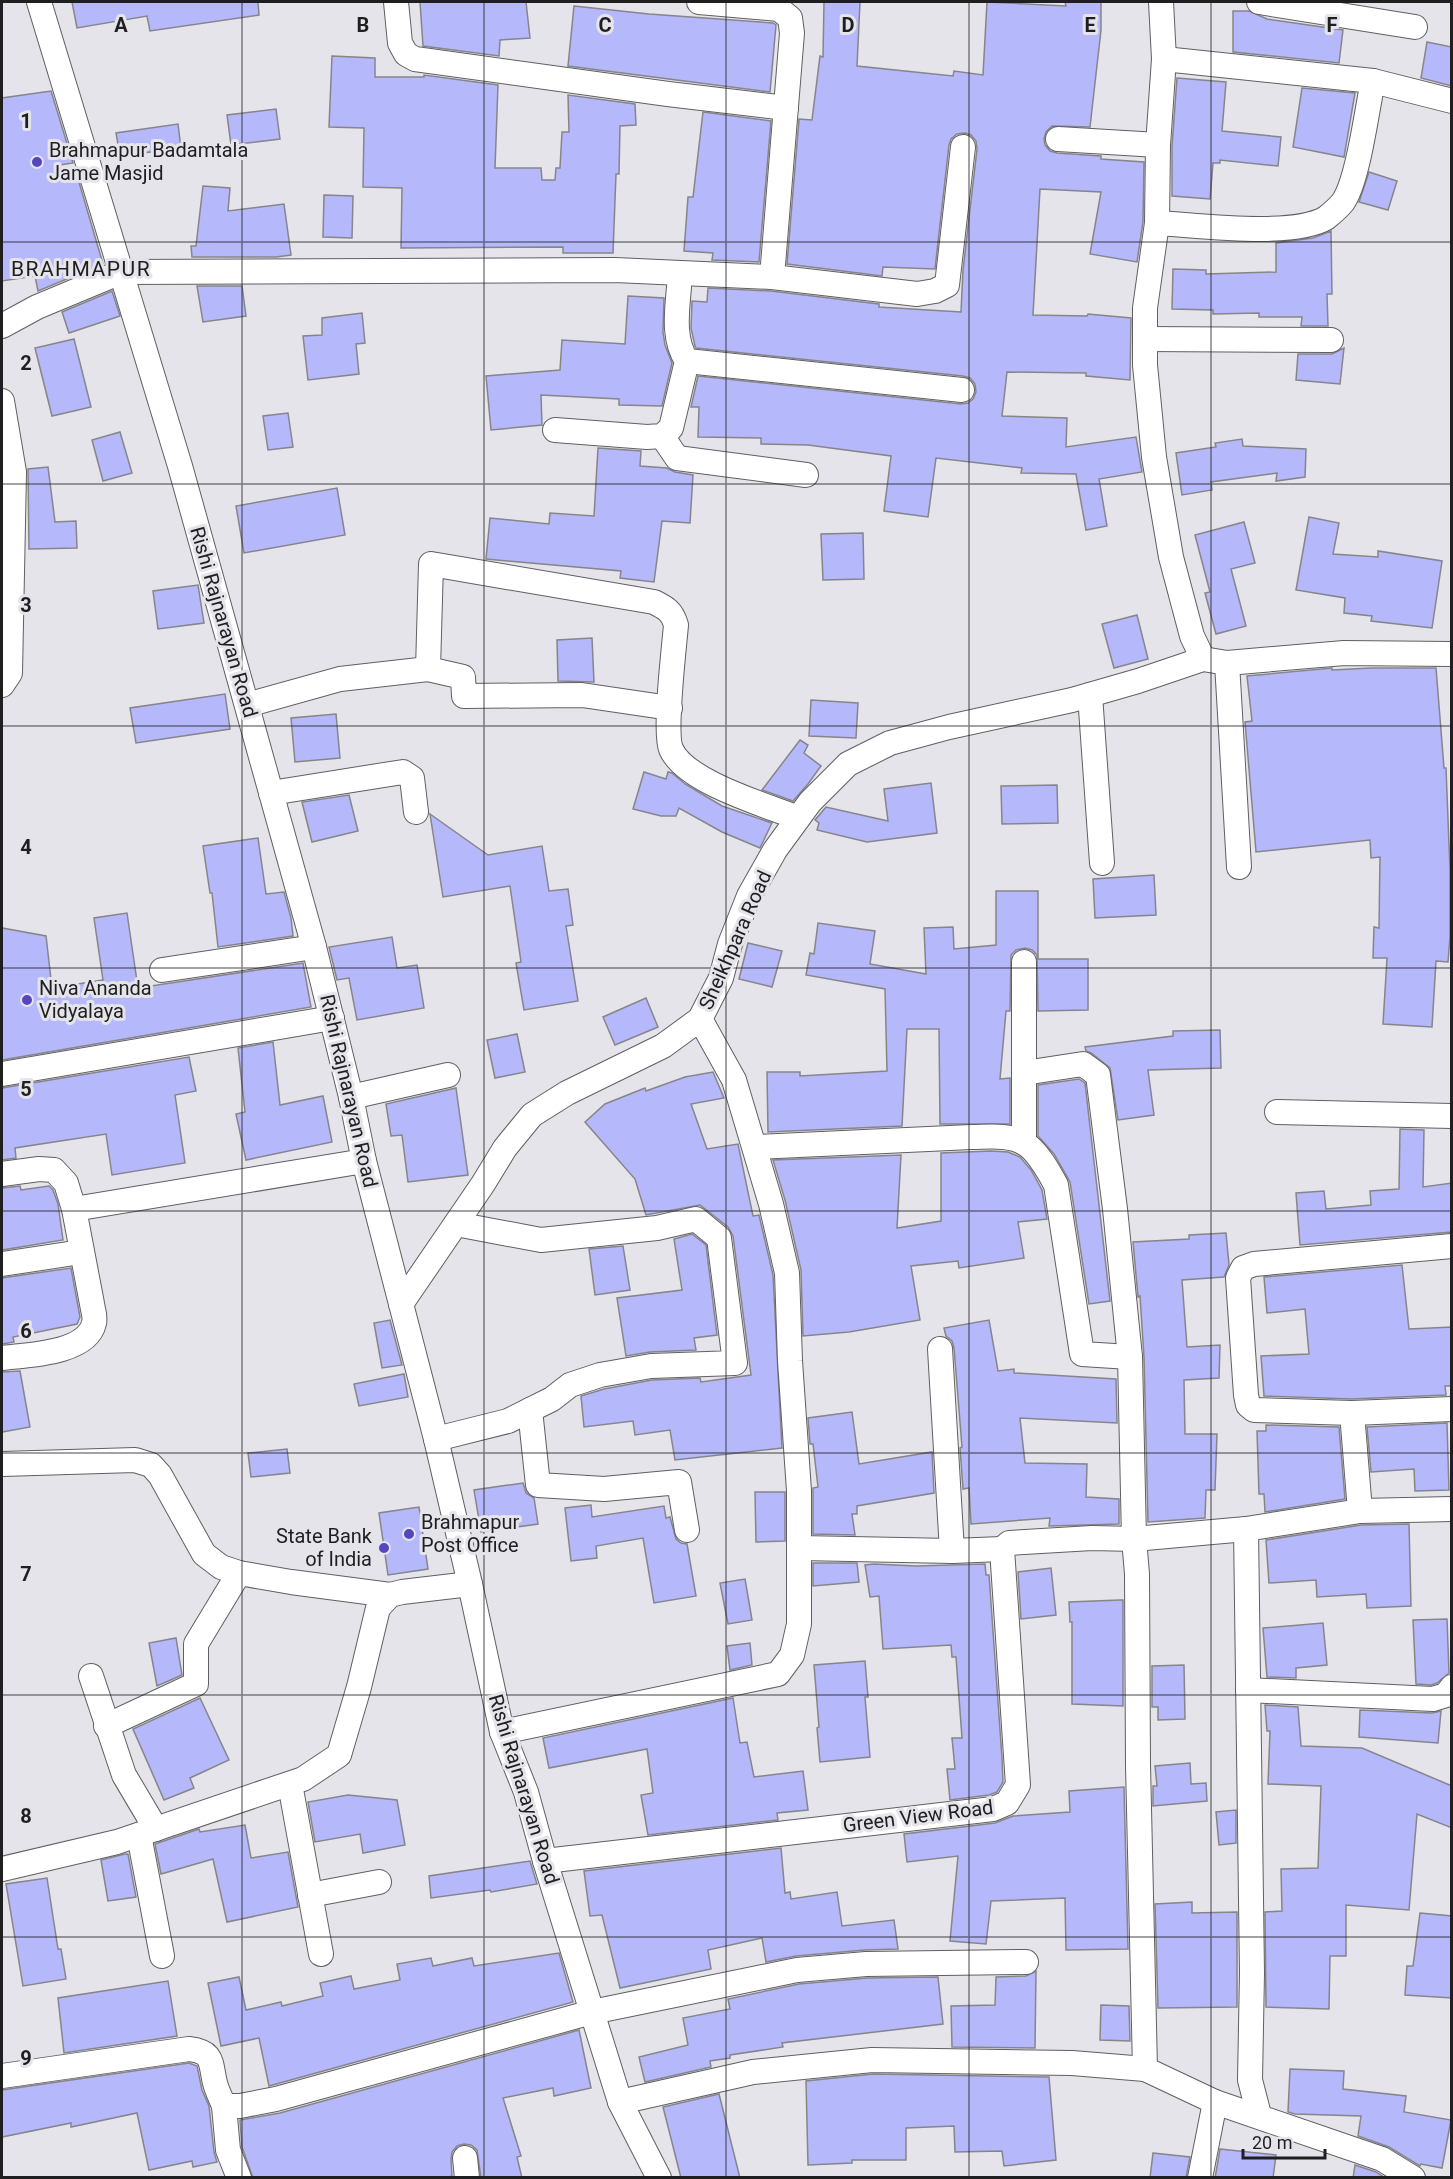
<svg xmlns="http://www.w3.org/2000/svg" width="1453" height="2179" font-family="Roboto,sans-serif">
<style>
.building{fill:#b6b8fc;stroke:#85858a;stroke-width:1.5}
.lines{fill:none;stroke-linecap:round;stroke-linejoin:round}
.street-casing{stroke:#5f5f64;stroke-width:26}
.street{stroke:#fff;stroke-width:24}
.grid{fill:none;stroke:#1f1f21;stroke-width:1.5;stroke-opacity:0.55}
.poi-dot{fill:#5446be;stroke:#e4e4ea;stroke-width:2}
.labels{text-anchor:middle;stroke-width:6;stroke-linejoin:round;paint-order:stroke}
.poi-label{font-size:20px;fill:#1f1f21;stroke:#e4e4ea;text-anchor:start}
.street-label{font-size:20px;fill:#1f1f21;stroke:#e4e4ea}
.neighbourhood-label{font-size:21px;letter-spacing:1.5px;fill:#1f1f21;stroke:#e4e4ea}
.grid-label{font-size:20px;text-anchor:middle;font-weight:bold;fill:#1f1f21;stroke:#e4e4ea;stroke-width:6;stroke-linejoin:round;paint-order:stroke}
</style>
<rect width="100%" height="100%" fill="#e4e4ea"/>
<g class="building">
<path d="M72,2H258L259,15L150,31L147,16L77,28Z"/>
<path d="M420,2H526L530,38L500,40L499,56L423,46Z"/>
<path d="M824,2H860L857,66L953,76L954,71L983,75L987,2L1066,6L1065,2H1101V30L1090,127L1052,126L1046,132L1044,139L1045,145L1050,151L1057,153L1101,156V159L1144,162L1143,222L1137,262L1090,254L1101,192L1040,189L1033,315L1087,316L1088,314L1131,318L1130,380L1086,376V373L1007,372L1002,416L1067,418L1066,447L1136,437L1142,472L1099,479L1107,526L1086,530L1076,474L1021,473L1022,468L936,458L928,517L884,511L891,456L808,445L761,444V438L698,437L699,407H691L698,376L961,404L968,403L973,399L976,392L975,384L970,378L963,376L696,348L695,346L691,328L692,301L707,302L708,288L771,291L879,304V307L961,312L963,270L977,149L976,141L971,135L965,133L957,134L951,139L949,145L935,269L883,267L882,276L787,264L799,119L812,120L820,56L823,57Z"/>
<path d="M574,6L649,14L773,23L776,25L770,92L568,66Z"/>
<path d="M1233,11H1249L1267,19L1343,30L1339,63L1233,52Z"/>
<path d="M1427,42L1452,47V86L1421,78Z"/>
<path d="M332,56L375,58V77H424V75L498,85L495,168H541L542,180H555L556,168H560L562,132H569L568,95L635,104L636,125L620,126L619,174H616L613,253H563V247L401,248L402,188L363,187L364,128L329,127Z"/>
<path d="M1177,78L1226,82L1222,131L1281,137L1278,166L1220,160V163H1213L1210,199L1172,196V146Z"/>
<path d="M1302,88L1355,93L1344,157L1293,147Z"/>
<path d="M51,91L73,163L60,165V170L76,172L103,264L38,291L35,276L2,281V98Z"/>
<path d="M276,109L280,139L231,145L227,115Z"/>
<path d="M703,112L771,121L759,262L712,260L713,253L684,251L688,197H693Z"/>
<path d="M178,124L181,148L120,156L116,133Z"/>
<path d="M1369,172L1397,181L1388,210L1359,202Z"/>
<path d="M203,186L230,188L228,211L284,204L291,255L276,257H192L191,246H196Z"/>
<path d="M324,195L353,196L352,238L323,237Z"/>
<path d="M1331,231L1332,294H1327L1328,326H1301L1302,317H1259V313L1213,314V310L1172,309L1173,269L1206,270V274L1276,272V243L1313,238Z"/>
<path d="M197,286H242L246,316L203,322Z"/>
<path d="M112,291L120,316L69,333L62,312Z"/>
<path d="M628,296L664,298L663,332L665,345L672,363L662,406L619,405V399L541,395L542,425L491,430L486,376L560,370L562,340L625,344Z"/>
<path d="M362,313L365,343L356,344L359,374L308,380L303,336L322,335V318Z"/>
<path d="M74,339L91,407L52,416L35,348Z"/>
<path d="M1344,348L1340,384L1296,380L1298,354H1332Z"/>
<path d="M288,413L293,447L268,450L263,416Z"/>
<path d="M120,432L132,473L103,481L92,440Z"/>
<path d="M1242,439L1243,446L1306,449L1305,477L1276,481L1277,473L1211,482L1212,490L1182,495L1176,453L1216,447L1215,443Z"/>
<path d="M598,448L641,451L640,466L667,468L675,472L693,475L690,523L662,521L654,582L620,578L621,571L486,559L490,518L549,524L550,513L594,516Z"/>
<path d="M48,467L55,522L76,521L77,548L29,549L28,469Z"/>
<path d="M337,488L345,535L244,553L236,506Z"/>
<path d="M1309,517L1339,523L1333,554L1378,557V551L1442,561L1432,628L1371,621L1372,616L1344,613L1345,598L1296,590Z"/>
<path d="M1244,522L1255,563L1231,569L1246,626L1216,634L1205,593L1210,592L1195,535Z"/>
<path d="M863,533L864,579L823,580L821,534Z"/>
<path d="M198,585L204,623L158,629L153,591Z"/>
<path d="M1137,615L1148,659L1114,668L1102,624Z"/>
<path d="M592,638L594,682L558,681L557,640Z"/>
<path d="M1332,668V670L1371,668H1436L1444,768H1446L1450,870V937L1448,962L1436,961L1432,1027L1383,1024L1387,958H1373L1374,927L1379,928L1380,857L1371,858L1370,840L1256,852L1245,722L1252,721L1247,676Z"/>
<path d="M225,694L230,729L136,743L130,708Z"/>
<path d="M811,700L858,703L856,738L809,736Z"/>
<path d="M336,714L340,758L295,762L291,718Z"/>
<path d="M800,740L808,745L804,753L821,766L808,784L793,801L762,790Z"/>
<path d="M644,772L666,779L668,772L672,773L685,784L722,806L772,823L760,848L722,832L679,808L676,816H661L633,809Z"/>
<path d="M931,783L937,833L867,842L817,830L819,823L815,820L826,807L888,821L884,789Z"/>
<path d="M1057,785L1058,823L1002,824L1001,786Z"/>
<path d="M349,795L358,831L312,842L302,802Z"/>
<path d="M430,814L488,855L542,846L549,891L568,889L573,925L566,926L578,1001L524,1010L516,963L521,962L510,886L443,897Z"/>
<path d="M258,838L266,894L284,892L291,918L293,936L218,947L212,893H210L203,846Z"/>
<path d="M1154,875L1156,915L1095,918L1093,879Z"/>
<path d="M996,891H1038V959H1088V1010L1038,1011L1037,955L1032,950L1025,948L1016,950L1011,955L1010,1011H1006L1000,1079L1010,1078V1124H940L939,1029H907L902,1126L768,1132L767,1072H800V1076L887,1071L885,989L806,975L810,953L814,954L818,923L875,931L870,964L926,974L924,928L953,927L954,949L996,945Z"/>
<path d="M127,913L138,988L303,963L311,1007L2,1060V928L46,936L52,988L103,980L94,918Z"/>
<path d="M392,937L397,968L417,965L424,1008L357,1020L349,978L337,980L329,947Z"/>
<path d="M748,943L782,951L772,987L739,979Z"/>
<path d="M646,998L658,1027L615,1045L603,1017Z"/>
<path d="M1220,1030L1221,1068L1148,1070L1154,1115L1118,1120L1110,1068L1091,1053L1086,1051L1085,1047L1173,1036V1031Z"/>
<path d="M517,1034L525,1072L495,1078L487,1040Z"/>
<path d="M273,1042L280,1105L323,1096L332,1142L246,1160L236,1114L245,1112L238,1048Z"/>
<path d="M189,1057L196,1091L175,1095L185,1163L112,1175L106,1134L15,1148L16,1158L2,1160V1088Z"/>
<path d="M713,1072L724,1098L691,1104L707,1149L738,1144L753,1216L759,1215L773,1275L782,1448L675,1460L670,1430L635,1435L633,1421L584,1427L581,1396L604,1389L652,1380L700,1378L701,1382L751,1375L733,1236L728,1227L700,1205L646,1215L635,1179L585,1122L605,1104L645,1088L646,1091L685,1077Z"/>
<path d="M1079,1079L1085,1083L1110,1301L1089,1304L1070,1182L1054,1154L1038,1136V1085Z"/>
<path d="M456,1088L468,1175L408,1182L402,1135L391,1136L386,1104Z"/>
<path d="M1400,1129L1424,1130L1423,1187L1452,1183V1232L1300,1245L1296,1193L1324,1191L1326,1209L1371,1205L1370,1191L1399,1189Z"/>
<path d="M991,1151L1008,1152L1020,1157L1031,1170L1042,1190L1047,1219L1018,1222L1024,1258L959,1268L958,1261L911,1266L920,1320L849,1332L803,1336L801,1270L785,1200L773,1160L901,1155L897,1228L941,1221V1153Z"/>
<path d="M20,1186L21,1190L49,1186L53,1190L58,1204L63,1240L2,1250V1188Z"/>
<path d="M1226,1233L1229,1265L1224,1277L1182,1280L1187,1347L1220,1345L1219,1378L1184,1380L1185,1434H1217L1215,1490H1206L1205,1518L1148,1522L1144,1357L1140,1296L1138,1297L1133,1242L1189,1239V1235Z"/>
<path d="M692,1234L706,1245L717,1335L694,1338L696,1350L650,1352L626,1356L617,1298L682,1290L674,1239Z"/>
<path d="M623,1246L630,1290L595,1295L589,1249Z"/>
<path d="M1402,1265L1409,1329L1452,1327V1386H1445L1446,1395L1352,1399L1264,1396L1261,1356L1309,1354L1305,1309L1267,1313L1264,1277Z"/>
<path d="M71,1268L80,1317L77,1324L13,1337L14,1342L2,1344V1278Z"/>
<path d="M390,1320L402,1365L382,1368L374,1323Z"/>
<path d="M989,1320L998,1371L1014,1369V1373L1116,1379L1117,1423L1020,1418L1025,1463L1087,1464L1086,1497L1119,1499V1524L1049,1526L1050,1518L971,1524L969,1488L963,1489L960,1448L962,1447L954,1348L952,1341L946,1336L944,1328Z"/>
<path d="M20,1371L30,1427L2,1432V1372Z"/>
<path d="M404,1374L408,1397L359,1406L354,1384Z"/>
<path d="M852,1412L859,1464L932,1452L934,1493L857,1506V1514H852L855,1535L813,1534V1488L818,1487L813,1444H810L808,1418Z"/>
<path d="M1447,1423L1449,1490L1415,1491L1414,1469L1371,1472L1367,1427Z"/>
<path d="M1266,1425L1339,1427L1345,1499L1265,1512L1264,1494H1259L1257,1431H1266Z"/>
<path d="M287,1449L290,1473L251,1477L248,1453Z"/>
<path d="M523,1483L526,1493L534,1498L538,1524L481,1532L474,1490Z"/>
<path d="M755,1492H785V1541L756,1542Z"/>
<path d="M591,1505L592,1517L664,1506L666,1518L670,1517L676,1539L681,1543L687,1544L696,1596L654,1603L643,1538L596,1546L597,1558L571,1561L565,1508Z"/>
<path d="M419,1507L428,1569L388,1575L379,1513Z"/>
<path d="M1409,1524L1411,1606L1367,1608L1366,1594L1317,1597L1316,1580L1269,1583L1266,1540L1361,1525Z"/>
<path d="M813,1563H857L859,1582L813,1586Z"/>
<path d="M874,1564L916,1566L985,1564L986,1575H989L1002,1758L1003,1782L997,1792L989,1795L950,1800L947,1769H955L952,1738H962L956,1657H952L951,1645L883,1649L879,1596L870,1597L865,1565Z"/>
<path d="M1051,1568L1056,1615L1021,1619L1018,1572Z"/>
<path d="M745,1579L752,1620L728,1624L720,1583Z"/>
<path d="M1120,1600H1123V1706L1072,1704V1622H1070L1069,1602Z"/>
<path d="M1447,1619L1449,1673L1437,1683L1431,1685L1416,1684L1413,1620Z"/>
<path d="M1323,1623L1327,1665L1296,1668V1678L1267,1677L1263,1628Z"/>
<path d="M176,1638L182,1675L157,1686L149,1643Z"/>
<path d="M750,1643L752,1665L730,1670L727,1646Z"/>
<path d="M865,1661L868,1697H865L870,1757L820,1762L817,1728L819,1727L814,1665Z"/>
<path d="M1184,1665L1185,1719L1158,1720V1707H1152V1666Z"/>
<path d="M200,1698L229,1760L190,1778L194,1788L164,1800L133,1729Z"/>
<path d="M733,1698L740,1743L747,1742L754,1777L803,1771L808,1810L777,1813L778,1820L648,1835L641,1795L653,1793L647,1749L549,1768L543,1738Z"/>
<path d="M1265,1705L1298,1707L1301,1746L1362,1748L1452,1786V1828L1417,1814L1409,1910L1346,1905V1956H1330L1329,2009L1266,2007L1265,1912L1282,1911L1281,1869L1318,1868L1321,1786L1268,1784L1270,1731H1267Z"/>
<path d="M1360,1710L1432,1713L1441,1711L1438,1743L1359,1737Z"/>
<path d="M1190,1763L1191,1784L1206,1783L1207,1801L1153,1806V1786H1157L1155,1766Z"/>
<path d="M1124,1787L1128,1949L1066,1950L1065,1898L991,1901L986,1944L950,1941L958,1856L907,1862L904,1834L995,1823L1013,1816L1070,1812L1069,1791Z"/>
<path d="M348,1795L397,1800L405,1845L363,1853L360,1834L315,1842L308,1802Z"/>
<path d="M1236,1810V1843L1219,1845L1216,1812Z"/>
<path d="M245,1825L251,1858L288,1852L298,1907L227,1922L213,1859L161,1874L155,1844L199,1829L200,1832Z"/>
<path d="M781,1848L785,1893L790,1892L791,1899L837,1892L842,1926L894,1920L898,1949L865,1950L796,1956L766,1962L762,1938L708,1950L711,1969L620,1988L602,1915L590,1916L584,1871Z"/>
<path d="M125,1854H128L136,1897L108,1901L101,1860Z"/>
<path d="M530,1861L537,1884L491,1892L490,1890L431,1898L429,1876Z"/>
<path d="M47,1878L58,1949H61L66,1979L23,1986L6,1884Z"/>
<path d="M1192,1902V1913L1237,1912V2007L1158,2008L1155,1904Z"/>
<path d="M1420,1913L1452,1916V1998L1405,1995L1407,1966H1413Z"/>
<path d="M559,1953L573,2002L269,2086L259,2038L221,2046L208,1983L239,1977L246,2010L281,2002L282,2006L323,1996L320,1983L351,1976L354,1989L400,1980L397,1964L431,1958L433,1966L472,1958L474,1966Z"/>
<path d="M1036,1971L1035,2048L952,2047L951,2006L995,2005L996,1977L1026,1976Z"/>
<path d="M938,1977L943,2024L782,2043L783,2047L730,2055V2058L710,2061L711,2067L645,2082L639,2057L688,2045L683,2018L730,2009L728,1999L799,1984L867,1978Z"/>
<path d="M168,1981L177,2036L64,2053L58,1998Z"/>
<path d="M1101,2005L1129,2006L1130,2041L1100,2040Z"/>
<path d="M579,2030L591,2088L554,2096L553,2088L503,2098L521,2156L517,2157L522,2178H481L477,2150L471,2145L464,2144L457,2146L452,2152L451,2159L452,2176L445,2178H253L242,2147L240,2120L280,2113Z"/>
<path d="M189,2063L197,2066L202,2090L209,2106L214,2152L217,2162L193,2167L192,2161L149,2170L137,2113L71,2127V2123L2,2137V2090Z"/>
<path d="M1290,2069L1344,2071L1343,2089L1406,2096L1404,2112L1451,2120L1442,2168L1421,2164L1420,2166L1389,2147L1358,2136L1361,2116L1295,2114L1288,2112Z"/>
<path d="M873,2074L1049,2077L1056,2160L1004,2166L1002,2151L955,2152L954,2126L906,2128V2160H852V2163L808,2165L806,2081Z"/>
<path d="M719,2094L740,2178H681L663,2107Z"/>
<path d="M1220,2149L1276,2155L1273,2178H1215Z"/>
<path d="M1153,2153L1190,2157L1186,2178H1150Z"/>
<path d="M1355,2165L1376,2172L1385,2178H1353Z"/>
</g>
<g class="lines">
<defs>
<g id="street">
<path d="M39,2L180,466L314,947L351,1097L364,1161L436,1439L470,1584L502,1732L526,1792L545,1861L620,2102L659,2178"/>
<path d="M396,2L400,43L406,54L415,59L668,94L786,108"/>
<path d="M699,2L779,9L790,18L792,33L772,277"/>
<path d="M1161,2L1164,59L1158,145L1157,223L1145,308V365L1154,457L1171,557L1192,636L1203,659"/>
<path d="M1259,2L1415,27"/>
<path d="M1164,59L1373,81L1452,101"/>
<path d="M1058,139L1158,145"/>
<path d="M1157,223C1197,225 1292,238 1326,218C1331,214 1339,207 1343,202C1358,181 1367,109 1373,81"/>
<path d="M680,273C679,301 670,336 687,361L962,390"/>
<path d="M2,326L37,307L121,272L615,270L772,277L917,294L935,291L947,285L963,147"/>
<path d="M1145,339L1331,340"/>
<path d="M2,401L14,472L10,673L2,685"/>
<path d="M555,430L647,437L662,436L671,428L687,361"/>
<path d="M662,436L677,458L806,475"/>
<path d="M1227,663L1239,867"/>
<path d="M428,669L463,677L464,696L582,695L670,708"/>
<path d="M1090,695L1102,863"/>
<path d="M247,705L340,679L428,669L431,564L654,602C666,608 672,611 676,625C674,648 664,732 671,749C685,782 766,805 798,818"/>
<path d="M271,793L403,772L412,778L416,812"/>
<path d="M1024,962V1143"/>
<path d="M162,970L314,947"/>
<path d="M2,1074L332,1018"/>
<path d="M351,1097L448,1075"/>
<path d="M1277,1112L1452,1116"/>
<path d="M755,1147L971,1137C987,1137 1009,1134 1024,1143C1037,1150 1049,1172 1056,1185L1082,1354L1130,1357"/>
<path d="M2,1174L39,1169L54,1170L66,1183L74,1209L364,1161"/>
<path d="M1452,1246L1254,1264L1243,1268L1238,1278L1246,1395L1248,1405L1254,1410L1352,1413L1452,1409"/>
<path d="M2,1264L81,1252"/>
<path d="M401,1304L483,1184L505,1148L532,1115L567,1093L663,1046L700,1019L721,978L730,944L749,896L775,850L810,802L848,764L890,743L949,727L1072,700L1138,681L1203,659L1227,663L1344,653L1452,654"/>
<path d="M940,1349L952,1551"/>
<path d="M2,1358C26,1355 87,1354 94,1323C95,1319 94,1313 93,1309L74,1209"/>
<path d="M530,1410L538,1485L604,1489L679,1482L687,1530"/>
<path d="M436,1439L508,1421L552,1399L570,1385L600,1375L651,1366L735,1363L719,1238L696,1219L657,1228L541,1240L456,1224"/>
<path d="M2,1464L135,1460L151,1465L160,1475L204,1554L221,1567L239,1573L291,1582L390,1595"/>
<path d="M1360,1511L1452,1509"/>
<path d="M1246,1529L1360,1511L1352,1413"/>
<path d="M800,1548L952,1551L1002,1549"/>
<path d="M91,1676L124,1775L156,1829"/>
<path d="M1248,1690L1433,1699L1446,1695L1452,1687"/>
<path d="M106,1726L196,1684V1644L239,1573"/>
<path d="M502,1732L778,1674L792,1655L799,1624V1491L790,1361L787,1273L771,1204L734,1080L700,1019"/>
<path d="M290,1784L321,1954"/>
<path d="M139,1835L162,1956"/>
<path d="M545,1861L993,1809L1007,1803L1018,1785L1002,1549L1009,1543L1092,1538L1134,1539L1130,1357L1115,1209L1098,1075L1083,1064L1024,1073"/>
<path d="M2,1869L117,1842L303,1779L339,1755L359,1687L378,1608L390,1595L402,1592L470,1584"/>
<path d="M310,1895L379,1882"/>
<path d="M1145,2069L1138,1765L1137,1574L1134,1539L1246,1529L1252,1973L1250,2080L1259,2115"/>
<path d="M2,2076L189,2049C214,2052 210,2062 215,2083C217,2091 221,2098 224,2106H240L276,2099L592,2012L797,1970L866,1964L1026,1962"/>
<path d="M620,2102L753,2072L872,2060L1072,2063L1145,2069L1215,2102L1382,2159L1413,2178"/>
<path d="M224,2106L228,2150L239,2178"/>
<path d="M465,2158L467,2178"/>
<path d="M1200,2178L1215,2102"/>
</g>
</defs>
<use href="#street" class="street-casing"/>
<use href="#street" class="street"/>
</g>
<path class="grid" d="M242,2V2178M484,2V2178M726,2V2178M969,2V2178M1211,2V2178M2,242H1452M2,484H1452M2,726H1452M2,968H1452M2,1211H1452M2,1453H1452M2,1695H1452M2,1937H1452"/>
<g class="poi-dot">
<circle cx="37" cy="162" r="6"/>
<circle cx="27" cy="1000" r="6"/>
<circle cx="409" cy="1534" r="6"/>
<circle cx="384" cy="1548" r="6"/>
</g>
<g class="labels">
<g class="poi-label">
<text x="49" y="157">Brahmapur Badamtala<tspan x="49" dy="23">Jame Masjid</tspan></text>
<text x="39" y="995">Niva Ananda<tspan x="39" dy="23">Vidyalaya</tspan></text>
<text x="421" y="1529">Brahmapur<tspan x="421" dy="23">Post Office</tspan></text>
<text x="372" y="1543" text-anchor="end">State Bank<tspan x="372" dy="23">of India</tspan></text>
</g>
<g class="street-label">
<text transform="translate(224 622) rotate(74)" y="7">Rishi Rajnarayan Road</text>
<text transform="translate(735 940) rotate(-66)" y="7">Sheikhpara Road</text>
<text transform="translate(349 1091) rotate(77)" y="7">Rishi Rajnarayan Road</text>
<text transform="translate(524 1789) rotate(73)" y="7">Rishi Rajnarayan Road</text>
<text transform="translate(918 1816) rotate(-7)" y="7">Green View Road</text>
</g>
<g class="neighbourhood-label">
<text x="81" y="276">BRAHMAPUR</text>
</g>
</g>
<g class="grid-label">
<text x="121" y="32">A</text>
<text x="363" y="32">B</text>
<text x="605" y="32">C</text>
<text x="848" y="32">D</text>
<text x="1090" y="32">E</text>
<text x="1332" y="32">F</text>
<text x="26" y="128">1</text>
<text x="26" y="370">2</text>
<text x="26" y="612">3</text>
<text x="26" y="854">4</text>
<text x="26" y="1096">5</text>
<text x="26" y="1338">6</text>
<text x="26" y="1581">7</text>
<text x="26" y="1823">8</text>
<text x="26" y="2065">9</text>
</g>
<rect width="1453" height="2179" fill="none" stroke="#1f1f21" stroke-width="6"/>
<path d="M1243 2149v9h82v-9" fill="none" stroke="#1f1f21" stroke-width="3"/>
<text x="1252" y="2149" font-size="18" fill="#1f1f21" stroke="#e4e4ea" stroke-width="4.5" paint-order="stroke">20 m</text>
</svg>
